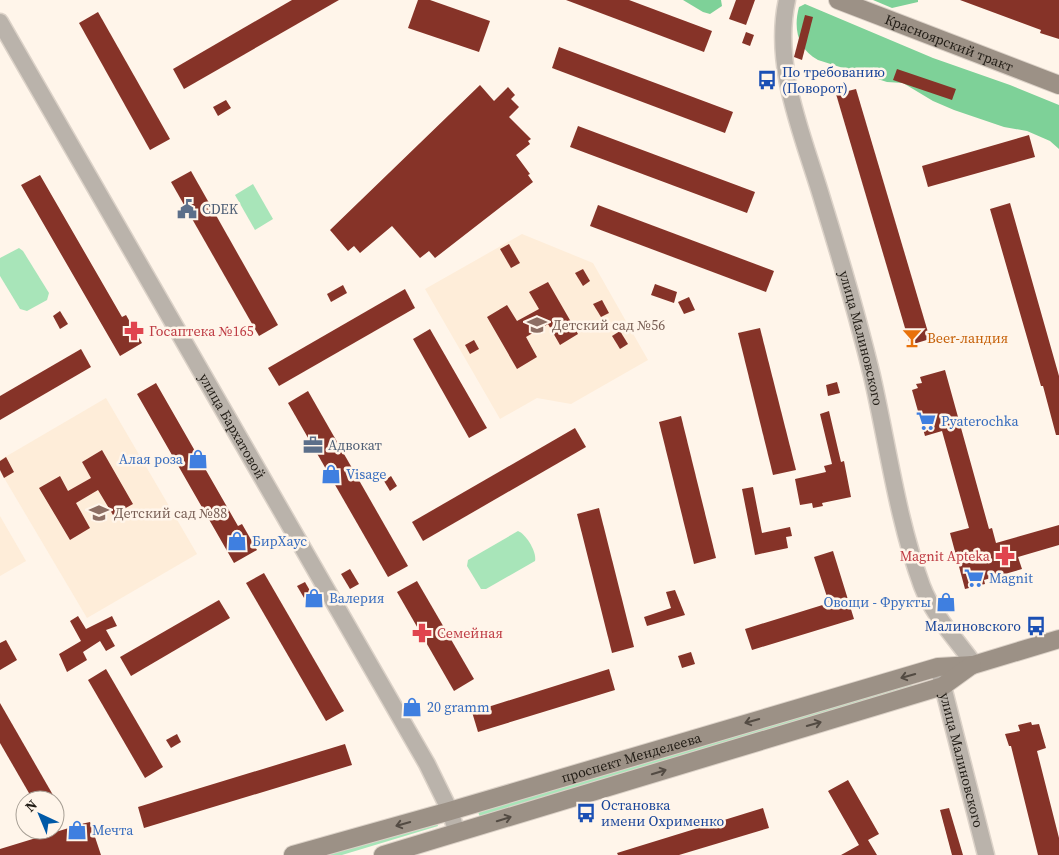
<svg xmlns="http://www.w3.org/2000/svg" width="1059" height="855" font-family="'Source Serif 4',serif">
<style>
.built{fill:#feedd9}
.green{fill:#a8e5b9}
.forest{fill:#7ed198}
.building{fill:#863328}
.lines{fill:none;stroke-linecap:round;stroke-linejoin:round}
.tertiary-casing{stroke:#dcd2c8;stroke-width:19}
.secondary-casing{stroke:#dcd2c8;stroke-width:20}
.tertiary{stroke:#bab3ab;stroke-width:16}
.secondary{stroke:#9c9186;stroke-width:18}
.oneway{stroke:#534b43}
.labels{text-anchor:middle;stroke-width:5;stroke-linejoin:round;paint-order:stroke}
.street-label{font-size:14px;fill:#221d16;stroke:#fff5ea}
.transit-label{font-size:14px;fill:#164399;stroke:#fff5ea;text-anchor:start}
.service-label{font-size:14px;fill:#4e5e75;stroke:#fff5ea;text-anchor:start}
.education-label{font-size:14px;fill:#785e54;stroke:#fff5ea;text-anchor:start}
.health-label{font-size:14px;fill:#be3a42;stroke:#fff5ea;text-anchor:start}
.food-label{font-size:14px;fill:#c56008;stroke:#fff5ea;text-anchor:start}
.shop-label{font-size:14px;fill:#366cbe;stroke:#fff5ea;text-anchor:start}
</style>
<rect width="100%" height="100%" fill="#fff5ea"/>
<g class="built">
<path d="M522,234L593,263L648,360L571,404L537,398L500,419L425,289Z"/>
<path d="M106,398L197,554L87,618L0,471V460Z"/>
<path d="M0,516L26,561L0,576Z"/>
</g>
<g class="green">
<path d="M253,184L273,219L255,230L235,195Z"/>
<path d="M19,248L23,251L49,293L47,300L27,311L20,309L0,276V258Z"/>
<path d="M518,531C526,534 537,552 535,561L486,589H481L467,566L468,560Z"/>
<path d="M912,682L913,687L480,817L478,812Z"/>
<path d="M436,821L438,826L342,855H322Z"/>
</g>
<g class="forest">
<path d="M683,0H721L722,6L710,14L703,12Z"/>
<path d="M873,0H918V2L892,8Z"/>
<path d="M805,4L933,58L1010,85L1059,105V149L1050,141L1027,131L1004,127L954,110L933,101L903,83L887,82L818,60C798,49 793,29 799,7Z"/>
</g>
<g class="building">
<path d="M292,0H339L184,89L173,69Z"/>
<path d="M418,0H430L490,21L479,52L408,28Z"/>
<path d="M566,0H629L712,31L704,52Z"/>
<path d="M736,0H755L746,25L729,19Z"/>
<path d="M960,0H1059V39L1040,33L1041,30Z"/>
<path d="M98,12L170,139L150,150L79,23Z"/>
<path d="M805,15L813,17L802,60L794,57Z"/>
<path d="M746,32L754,35L750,46L742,43Z"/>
<path d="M559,47L733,112L725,133L552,68Z"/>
<path d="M897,69L956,89L952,100L893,80Z"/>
<path d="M480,85L494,101L508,87L515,95L511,99L519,107L509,117L531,139L528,141L530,144L516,155L530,174L528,175L533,182L435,258L429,251L420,258L392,226L360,253L354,246L348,251L330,230Z"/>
<path d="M856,89L930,339L910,345L836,94Z"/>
<path d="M226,100L231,108L218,116L213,107Z"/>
<path d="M578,126L755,192L747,213L570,147Z"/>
<path d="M1029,135L1035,157L928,187L922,166Z"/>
<path d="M191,171L278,325L259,336L171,182Z"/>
<path d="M40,175L122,317L126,315L142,343L120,356L21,185Z"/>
<path d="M1010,203L1059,376V435H1056L1043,386H1041L990,209Z"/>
<path d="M598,205L774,271L766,292L590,226Z"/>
<path d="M509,244L520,263L511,268L500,249Z"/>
<path d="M583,269L590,281L583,286L575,273Z"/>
<path d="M548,282L578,334L560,345L548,324L526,337L537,357L517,369L487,317L507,305L517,321L539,309L529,292Z"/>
<path d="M655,284L677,292L674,303L651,295Z"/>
<path d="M343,285L347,293L331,302L327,294Z"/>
<path d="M405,289L415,308L279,386L268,368Z"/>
<path d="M689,297L695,310L684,314L678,302Z"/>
<path d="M602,300L609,313L601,317L593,304Z"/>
<path d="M60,311L68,324L60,329L53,316Z"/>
<path d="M760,328L796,470L773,475L738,333Z"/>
<path d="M430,329L487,428L469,438L413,339Z"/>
<path d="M620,331L628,344L620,349L612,336Z"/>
<path d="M474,340L479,349L470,354L465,345Z"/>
<path d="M81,349L91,367L0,420V396Z"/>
<path d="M945,370L989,529L992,528L996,543L1059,525V545L1018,557L1022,569L984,580L985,584L965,589L950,533L969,528L942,431L925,436L912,390L918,388L916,384L922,383L920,377Z"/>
<path d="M837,382L840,393L828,396L826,385Z"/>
<path d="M156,383L238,526L242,524L257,550L234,563L137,394Z"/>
<path d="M308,391L408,566L388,577L288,403Z"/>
<path d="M829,411L841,462L844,461L851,497L822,503L823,506L813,508L812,503L800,505L795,479L826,472L824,466L832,464L820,414Z"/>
<path d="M681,416L716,558L694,564L659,422Z"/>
<path d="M575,428L586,447L423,541L412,522Z"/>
<path d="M102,450L133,504L113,515L98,490L76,503L90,528L70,540L39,488L60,476L68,491L91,478L82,462Z"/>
<path d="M6,457L14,472L4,478L0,470V461Z"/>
<path d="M391,476L397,486L390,491L384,481Z"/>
<path d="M753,487L762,533L790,527L792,536L786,537L788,548L755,555L742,489Z"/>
<path d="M599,508L634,647L612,653L577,514Z"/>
<path d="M833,551L854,619L752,650L745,629L829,603L814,557Z"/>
<path d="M350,569L359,584L350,589L341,574Z"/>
<path d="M264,573L344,711L326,721L246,583Z"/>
<path d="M417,581L474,679L454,691L397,592Z"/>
<path d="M305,582L317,603L310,608L297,586Z"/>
<path d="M675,590L685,615L647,626L644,617L671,608L666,592Z"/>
<path d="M219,600L230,618L131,676L120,657Z"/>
<path d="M78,616L86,629L112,616L117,626L106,630L115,646L106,651L100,641L83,652L87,660L67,672L59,654L81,641L70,621Z"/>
<path d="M6,640L17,660L0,670V643Z"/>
<path d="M691,652L695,664L682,668L678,656Z"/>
<path d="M106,669L163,767L145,778L88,680Z"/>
<path d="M609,669L615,690L478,732L472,712Z"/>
<path d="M0,703L53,795L44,800H33L0,743Z"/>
<path d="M1031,722L1032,725L1039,724L1046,748L1037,751L1059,838V855H1038L1011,746H1009L1005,734L1020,731L1018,725Z"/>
<path d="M177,734L181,742L171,748L166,740Z"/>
<path d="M345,744L352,765L144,828L138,807Z"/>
<path d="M848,780L879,834L868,840L877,855H841L859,845L828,791Z"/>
<path d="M763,808L769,828L679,855H618L617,853Z"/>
<path d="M949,808L963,855H952L940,810Z"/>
<path d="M90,822L101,855H0V849L72,827L74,831L83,827L81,824Z"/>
</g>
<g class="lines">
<defs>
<g id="tertiary">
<path id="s1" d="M787,0C772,68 804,137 823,202C841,260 858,318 872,376C888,446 897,518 922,586C933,615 956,639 974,664"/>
<path id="s2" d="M0,22L427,764L450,811L457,833"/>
<path id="s3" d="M938,667L986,855"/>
</g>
<g id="secondary">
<path id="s4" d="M838,0L1059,85"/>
<path id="s5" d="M293,855L450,811L938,667L973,665L1059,639"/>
<path d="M383,855L943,686L972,665"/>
</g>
</defs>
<use href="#tertiary" class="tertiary-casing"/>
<use href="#secondary" class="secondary-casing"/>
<use href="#tertiary" class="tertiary"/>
<use href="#secondary" class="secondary"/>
</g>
<defs><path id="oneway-shaft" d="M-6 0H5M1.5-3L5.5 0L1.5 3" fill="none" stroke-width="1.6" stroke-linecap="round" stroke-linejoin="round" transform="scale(1.25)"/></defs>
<g class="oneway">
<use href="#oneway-shaft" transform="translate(908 676) rotate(164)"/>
<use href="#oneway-shaft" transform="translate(752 721) rotate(164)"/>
<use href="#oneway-shaft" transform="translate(814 724) rotate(-16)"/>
<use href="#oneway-shaft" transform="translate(659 772) rotate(-17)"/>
<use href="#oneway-shaft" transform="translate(504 819) rotate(-17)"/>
<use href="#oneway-shaft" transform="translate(403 824) rotate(164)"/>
</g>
<defs>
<symbol id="bus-bare" viewBox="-9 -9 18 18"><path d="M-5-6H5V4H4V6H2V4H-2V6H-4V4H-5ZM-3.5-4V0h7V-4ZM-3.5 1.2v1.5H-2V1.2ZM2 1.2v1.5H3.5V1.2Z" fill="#1a4fb4" stroke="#fff5ea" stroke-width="2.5" paint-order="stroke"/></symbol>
<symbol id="civic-bare" viewBox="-9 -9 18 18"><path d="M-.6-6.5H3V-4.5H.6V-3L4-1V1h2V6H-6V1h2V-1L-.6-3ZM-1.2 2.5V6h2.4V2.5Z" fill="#5c6f8a" stroke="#fff5ea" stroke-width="2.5" paint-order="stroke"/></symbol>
<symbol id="school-bare" viewBox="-9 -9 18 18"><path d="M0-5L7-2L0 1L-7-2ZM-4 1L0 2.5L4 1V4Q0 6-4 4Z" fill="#8d6e63" stroke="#fff5ea" stroke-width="2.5" paint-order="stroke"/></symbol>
<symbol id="pharmacy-bare" viewBox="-9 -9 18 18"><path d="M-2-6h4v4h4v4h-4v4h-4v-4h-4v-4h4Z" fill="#e0444e" stroke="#fff5ea" stroke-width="2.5" paint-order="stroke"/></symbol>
<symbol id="bar-bare" viewBox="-9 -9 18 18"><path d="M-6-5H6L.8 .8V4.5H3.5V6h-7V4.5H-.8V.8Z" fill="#e8710a" stroke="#fff5ea" stroke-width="2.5" paint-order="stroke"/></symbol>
<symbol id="supermarket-bare" viewBox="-9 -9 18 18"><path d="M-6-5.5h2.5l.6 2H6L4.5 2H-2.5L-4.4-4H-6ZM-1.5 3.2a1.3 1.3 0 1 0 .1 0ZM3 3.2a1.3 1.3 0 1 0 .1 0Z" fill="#3f7fe0" stroke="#fff5ea" stroke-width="2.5" paint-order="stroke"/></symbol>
<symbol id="office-bare" viewBox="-9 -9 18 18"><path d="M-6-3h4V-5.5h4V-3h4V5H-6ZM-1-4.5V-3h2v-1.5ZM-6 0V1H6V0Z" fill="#5c6f8a" stroke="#fff5ea" stroke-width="2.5" paint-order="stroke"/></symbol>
<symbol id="shop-bare" viewBox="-9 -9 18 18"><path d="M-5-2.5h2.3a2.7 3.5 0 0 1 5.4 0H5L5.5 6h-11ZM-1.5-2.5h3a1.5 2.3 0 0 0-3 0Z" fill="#3f7fe0" stroke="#fff5ea" stroke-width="2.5" paint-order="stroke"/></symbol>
</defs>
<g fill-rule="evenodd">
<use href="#bus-bare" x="753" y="66" width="28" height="28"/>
<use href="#civic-bare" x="173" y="195" width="28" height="28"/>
<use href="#school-bare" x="523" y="311" width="28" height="28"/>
<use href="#pharmacy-bare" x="120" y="317" width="28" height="28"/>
<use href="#bar-bare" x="898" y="324" width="28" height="28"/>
<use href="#supermarket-bare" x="912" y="407" width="28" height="28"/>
<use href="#office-bare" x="299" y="431" width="28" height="28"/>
<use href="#shop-bare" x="184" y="445" width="28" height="28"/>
<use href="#shop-bare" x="317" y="460" width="28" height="28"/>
<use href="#school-bare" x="85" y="499" width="28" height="28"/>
<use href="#shop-bare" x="223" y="527" width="28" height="28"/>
<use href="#pharmacy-bare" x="991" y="542" width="28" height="28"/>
<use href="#supermarket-bare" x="960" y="564" width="28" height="28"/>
<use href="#shop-bare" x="300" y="584" width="28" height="28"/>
<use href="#shop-bare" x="932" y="588" width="28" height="28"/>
<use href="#bus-bare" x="1022" y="612" width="28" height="28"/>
<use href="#pharmacy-bare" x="408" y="619" width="28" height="28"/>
<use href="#shop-bare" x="398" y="693" width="28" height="28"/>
<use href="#bus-bare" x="572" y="799" width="28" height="28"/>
<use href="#shop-bare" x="63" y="816" width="28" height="28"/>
</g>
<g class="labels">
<g class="street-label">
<text dy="5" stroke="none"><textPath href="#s4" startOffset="119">Красноярский тракт</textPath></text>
<text dy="5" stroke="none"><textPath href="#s1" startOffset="349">улица Малиновского</textPath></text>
<text dy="5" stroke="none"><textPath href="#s2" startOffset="466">улица Бархатовой</textPath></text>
<text dy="5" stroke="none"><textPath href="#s5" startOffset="352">проспект Менделеева</textPath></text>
<text dy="5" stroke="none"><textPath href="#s3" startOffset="96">улица Малиновского</textPath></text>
</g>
<g class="transit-label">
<text x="782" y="77">По требованию<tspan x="782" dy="16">(Поворот)</tspan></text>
<text x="1021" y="631" text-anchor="end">Малиновского</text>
<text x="601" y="810">Остановка<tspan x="601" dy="16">имени Охрименко</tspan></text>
</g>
<g class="service-label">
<text x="202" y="214">CDEK</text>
<text x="328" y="450">Адвокат</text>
</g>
<g class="education-label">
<text x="552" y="330">Детский сад №56</text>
<text x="114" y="518">Детский сад №88</text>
</g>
<g class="health-label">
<text x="149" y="336">Госаптека №165</text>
<text x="990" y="561" text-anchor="end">Magnit Apteka</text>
<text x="437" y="638">Семейная</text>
</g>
<g class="food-label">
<text x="927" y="343">Beer-ландия</text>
</g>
<g class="shop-label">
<text x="941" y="426">Pyaterochka</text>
<text x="183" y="464" text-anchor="end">Алая роза</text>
<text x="346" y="479">Visage</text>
<text x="252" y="546">БирХаус</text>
<text x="989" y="583">Magnit</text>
<text x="329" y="603">Валерия</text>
<text x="931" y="607" text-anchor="end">Овощи - Фрукты</text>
<text x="427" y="712">20 gramm</text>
<text x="92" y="835">Мечта</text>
</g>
</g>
<g transform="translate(40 815) rotate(316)"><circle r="24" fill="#fff5ea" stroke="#a79f95"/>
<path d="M0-4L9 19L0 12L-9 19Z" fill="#0059a7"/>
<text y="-8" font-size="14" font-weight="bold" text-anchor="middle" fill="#221d16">N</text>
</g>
</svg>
